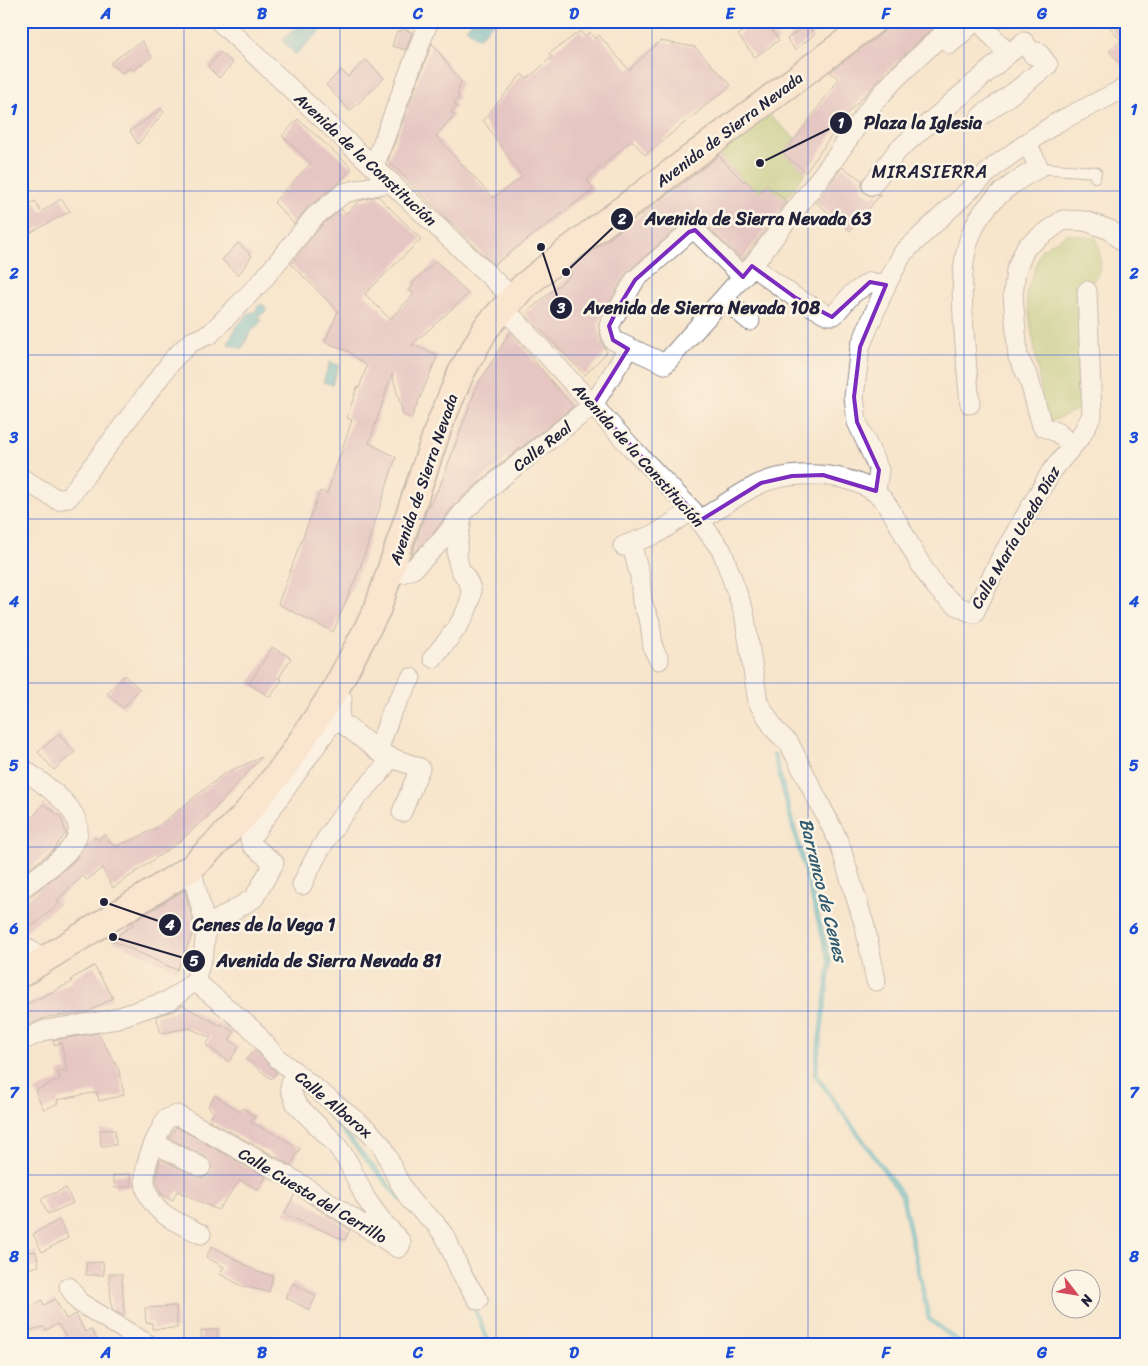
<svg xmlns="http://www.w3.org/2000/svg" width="1148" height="1366" font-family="Sriracha,sans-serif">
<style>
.green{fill:#a6c36a;stroke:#647252}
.water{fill:#43aec2;stroke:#32687e}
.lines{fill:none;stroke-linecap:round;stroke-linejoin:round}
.stream{stroke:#43aec2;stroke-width:5}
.building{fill:#cfa0b8}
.lane-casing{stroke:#8c8484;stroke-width:12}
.street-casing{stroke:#8c8484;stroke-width:21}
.secondary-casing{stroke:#8c8484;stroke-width:29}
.lane{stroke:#fff;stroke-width:10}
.street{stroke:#fff;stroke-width:19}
.secondary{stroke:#fde4d0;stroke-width:26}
.marked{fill:none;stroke:#7b2cbf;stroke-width:4;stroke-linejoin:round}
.grid{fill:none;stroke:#1d4ed8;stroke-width:1;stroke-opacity:0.55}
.labels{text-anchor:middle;stroke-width:5;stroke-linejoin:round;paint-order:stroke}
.street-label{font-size:16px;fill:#22223b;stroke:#fcf5e5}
.neighbourhood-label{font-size:18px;letter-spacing:1px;fill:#22223b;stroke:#fcf5e5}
.water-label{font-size:18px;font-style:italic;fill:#2f5a71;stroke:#fcf5e5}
.leader{fill:none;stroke:#22223b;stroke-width:2}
.callout-dot{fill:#22223b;stroke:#fcf5e5;stroke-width:2}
.mark-label{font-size:15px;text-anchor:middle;font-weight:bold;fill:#fff}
.callout-label{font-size:18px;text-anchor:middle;font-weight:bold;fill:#22223b;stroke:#fcf5e5;stroke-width:5;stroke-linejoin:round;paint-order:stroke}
.neatline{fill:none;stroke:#1d4ed8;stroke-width:2}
.grid-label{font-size:16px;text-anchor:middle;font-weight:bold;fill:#1d4ed8}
</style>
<rect width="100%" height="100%" fill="#fcf5e5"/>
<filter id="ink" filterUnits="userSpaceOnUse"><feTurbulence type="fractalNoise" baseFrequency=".02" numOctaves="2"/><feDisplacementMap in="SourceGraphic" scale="10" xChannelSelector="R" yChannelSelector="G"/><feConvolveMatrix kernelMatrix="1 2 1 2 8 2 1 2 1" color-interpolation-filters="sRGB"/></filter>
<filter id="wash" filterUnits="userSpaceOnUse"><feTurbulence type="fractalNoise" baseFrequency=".0096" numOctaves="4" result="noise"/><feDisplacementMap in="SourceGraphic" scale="20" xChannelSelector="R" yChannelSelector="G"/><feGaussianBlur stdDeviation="1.12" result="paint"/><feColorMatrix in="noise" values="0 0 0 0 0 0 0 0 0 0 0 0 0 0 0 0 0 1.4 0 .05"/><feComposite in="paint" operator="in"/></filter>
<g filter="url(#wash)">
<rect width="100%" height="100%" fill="#f7e5cc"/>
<g class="green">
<path d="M769,115L795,138L784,154L806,172L785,200L767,185L759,193L744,182L717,153Z"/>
<path d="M1067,234L1096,238C1103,263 1105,271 1085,289L1088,405L1046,424L1026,294L1041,250Z"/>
</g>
<g class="water">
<path d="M303,21H314L322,30L295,55L282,40Z"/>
<path d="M472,21H495L478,39L466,28Z"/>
<path d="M260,304L265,306L266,311L258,317L262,321L250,333L242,349L228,344L236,327L251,311L253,313Z"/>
<path d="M330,362L339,365L332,385L323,382Z"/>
</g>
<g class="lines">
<g class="stream">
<path d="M774,755L830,963L815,1074L902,1195L929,1319L963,1345"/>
<path d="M327,1112L400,1199"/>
<path d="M473,1303L489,1345"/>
</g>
</g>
<g id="blocks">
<g class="building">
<path d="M757,21H765L779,40L755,57L738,35Z"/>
<path d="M890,21H940L888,70L845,116L806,172L784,154L839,79L830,72L882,33Z"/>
<path d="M1105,21H1127V72L1109,51L1121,41Z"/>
<path d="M807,24L815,34L795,50L787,39Z"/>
<path d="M402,29L412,32L406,50L392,46L397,31L401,32Z"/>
<path d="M580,31L584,36L590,32L595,39L599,35L629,70L660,41L695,47L731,85L645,155L632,140L587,180L594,189L494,265L388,161L432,43L461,82L457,94L459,97L454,103L457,106L451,112L454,115L436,136L493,198L522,177L483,120L522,74L527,79L552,57L549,54Z"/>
<path d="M142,41L152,57L132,71L130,68L122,73L110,63Z"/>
<path d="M220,52L233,63L219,78L208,67Z"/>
<path d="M366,60L384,78L350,111L326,85L341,70L348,77Z"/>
<path d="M161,109L164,112L138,144L130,131Z"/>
<path d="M298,119L352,168L338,184L307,208L294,224L274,202L311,163L282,136Z"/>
<path d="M719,156L744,182L745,180L759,193L767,185L787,201L742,260L702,222L692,219L682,224L625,274L598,324L602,343L607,352L585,375L525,314L572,274L570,268Z"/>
<path d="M842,167L862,180V189L866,194L871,196L881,194L850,231L817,203Z"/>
<path d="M378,196L421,239L365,294L390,319L414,294L409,290L414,285L412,283L436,261L468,294L412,345L438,355L411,419L403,415L392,374L369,443L396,457L360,568L333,632L278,604L320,491L327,494L352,420L347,418L357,387L359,388L367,366L348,351L325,342L338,311L291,264L322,225L341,209L346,214L359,201Z"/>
<path d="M61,199L70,211L21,238V209L35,201L41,212Z"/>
<path d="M238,243L252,256L238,275L222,260Z"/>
<path d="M510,332L573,407L495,468L455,504L434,532L412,555L427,508L440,486L477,386Z"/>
<path d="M272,647L291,658L279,678L282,680L270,697L249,684Z"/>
<path d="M124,675L140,689L123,708L107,694Z"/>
<path d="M59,734L75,752L54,770L38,752Z"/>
<path d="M262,757L209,815L179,842L113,888L102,868L87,880L83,876L57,900L59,903L53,909L24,933H21V900L28,898L61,872L75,860L84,846L96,837L98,840L104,834L115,847L138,837L156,828L225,773Z"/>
<path d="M44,804L61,817L66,833L53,850L21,875V830Z"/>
<path d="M185,890L193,923V933L177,970L111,940L134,924L132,922Z"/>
<path d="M94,966L113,998L88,1012L47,1017L21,1028V1007L72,982L71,979Z"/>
<path d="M184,1004L185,1007L220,1025L221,1024L234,1032L229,1040L239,1047L229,1062L206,1045L211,1038L189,1028L161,1033L156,1016L174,1011Z"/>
<path d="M98,1033L119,1070L124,1095L99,1101L97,1092L57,1100L58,1103L44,1110L35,1091L60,1079L58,1072L67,1070L61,1043L54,1045L53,1040Z"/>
<path d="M255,1050L277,1073L271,1079L246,1059Z"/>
<path d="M215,1095L240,1112L243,1108L255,1117L251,1122L300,1148L291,1165L209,1120L214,1113L208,1106Z"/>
<path d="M176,1127L266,1177L259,1190L240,1180L218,1210L177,1191L173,1200L162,1195L156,1180L160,1159L201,1178L207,1176L212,1167L206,1157L169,1138Z"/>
<path d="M100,1130H115L116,1145L101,1146Z"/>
<path d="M130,1173L132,1186L115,1188L113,1176Z"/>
<path d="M66,1188L73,1203L48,1214L41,1199Z"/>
<path d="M295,1194L350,1230L345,1240L284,1214Z"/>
<path d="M59,1220L68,1238L42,1252L33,1234Z"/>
<path d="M212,1246L258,1272L273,1276L269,1292L242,1286L220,1274L224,1267L206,1257Z"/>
<path d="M36,1251L39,1266L21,1270V1254Z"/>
<path d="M103,1262L104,1275H86V1263Z"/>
<path d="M109,1274H122L124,1316L112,1309Z"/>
<path d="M293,1283L316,1296L309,1310L285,1297Z"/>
<path d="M21,1290L30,1307L42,1300L44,1305L55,1299L66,1319L76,1314L85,1332L91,1329L100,1345H64L69,1342L58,1324L46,1330L44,1327L25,1331L21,1323Z"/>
<path d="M176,1306L177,1328L152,1329V1323H146L145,1308Z"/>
<path d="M217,1329L219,1345H202L201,1331Z"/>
</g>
</g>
</g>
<g filter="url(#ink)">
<use href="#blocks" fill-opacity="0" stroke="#8c8484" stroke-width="1"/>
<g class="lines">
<defs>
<path id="lane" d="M1039,168L1096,172L1095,177"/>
<g id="street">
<path d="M219,21L513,298"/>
<path d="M979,21L1008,54"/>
<path d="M950,44L975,21"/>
<path d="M374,166L428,23L430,21"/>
<path d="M872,185L897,151L1008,54L1024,42L1033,55L1038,52L1048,65L1017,90L981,116"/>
<path d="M752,266L796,298L828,315H834L852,294L870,282L886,285"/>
<path d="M743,277L695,230L689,232L635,280L609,326L613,340L665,364L752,266L835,158L871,106L896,78L957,21"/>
<path d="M724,299L750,321"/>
<path d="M504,308L631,447L692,510L722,551L744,612L758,702L775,730L789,743L839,842L865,927L876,981"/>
<path d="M970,404C967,374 965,345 963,316C959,243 970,204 1039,168L1027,143"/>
<path d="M1072,446L1058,433L1042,426L1029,379L1018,357L1013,295L1016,270L1026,247L1063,220L1085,221L1110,230L1121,240"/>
<path d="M21,478L58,500L69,497L175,357L191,342L210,334L262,281L314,217L344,193L391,182"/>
<path d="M876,491L879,470L857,422L854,397L860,347L886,285L903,253L995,166L1027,143L1056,123L1127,87"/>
<path d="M701,520C720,507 739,494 759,484C794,468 866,471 888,506C912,542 928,600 974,613L1002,556L1051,472L1081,436L1092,415L1087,291"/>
<path d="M631,543L640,576L642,602L650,622L653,648L659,660"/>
<path d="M623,546L656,534L692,510"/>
<path d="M393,570L402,573L413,569L443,539L463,512L502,477L593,405L628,349"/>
<path d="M433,658C447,641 472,613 471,591C471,582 462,575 459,566C454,550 460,532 462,516"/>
<path d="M378,751L391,713L411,678"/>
<path d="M389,757L420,768L402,812"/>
<path d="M21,767C43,785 97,815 71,847C60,862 36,877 21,889"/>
<path d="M302,885C316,853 336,822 358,796C370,783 383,773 389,757L378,751L341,722L339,713"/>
<path d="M206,927L254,898L274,863L252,845L250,839L339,713L342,699L334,692"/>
<path d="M21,944L44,960"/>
<path d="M195,981L252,1029L277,1058L369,1131L383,1147L397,1178L410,1200L435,1223L446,1238L462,1275L478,1300"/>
<path d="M21,1041L46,1030L111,1020L170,1000L195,981L204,951L206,927L191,868"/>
<path d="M154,1143L201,1167"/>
<path d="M201,1234C189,1228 174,1222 164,1214C129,1187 150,1151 166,1119L177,1115L296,1181L398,1248L400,1246L401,1242L382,1221L366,1199L348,1162L336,1144L296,1104L290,1088L294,1071"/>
<path d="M69,1287L79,1302L149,1345"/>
</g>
<path id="secondary" d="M21,974L191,868L244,816L286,764L334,692L377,610L439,426L461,373L486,328L524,286L575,245L873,21"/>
</defs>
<use href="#lane" class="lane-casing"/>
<use href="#street" class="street-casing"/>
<use href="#secondary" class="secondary-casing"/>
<use href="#lane" class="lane"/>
<use href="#street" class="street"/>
<use href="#secondary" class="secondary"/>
</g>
</g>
<path d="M0 0H1148V1366H0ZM695,230L743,277L752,266L796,298L832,317L870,282L886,285L860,347L854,397L857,422L879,470L876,491L823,475L792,476L761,483L701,520L593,405L628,349L613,340L609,326L618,308L635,280L689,232Z" fill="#f7e5cc" fill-opacity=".55" fill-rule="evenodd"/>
<path class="marked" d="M695,230L743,277L752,266L796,298L832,317L870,282L886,285L860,347L854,397L857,422L879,470L876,491L823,475L792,476L761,483L701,520L593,405L628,349L613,340L609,326L618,308L635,280L689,232Z"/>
<path class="grid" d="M184,21V1345M340,21V1345M496,21V1345M652,21V1345M808,21V1345M964,21V1345M21,191H1127M21,355H1127M21,519H1127M21,683H1127M21,847H1127M21,1011H1127M21,1175H1127"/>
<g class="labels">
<g class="street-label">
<text transform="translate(729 129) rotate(-37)" y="6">Avenida de Sierra Nevada</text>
<text transform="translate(366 159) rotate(43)" y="6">Avenida de la Constitución</text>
<text transform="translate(542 446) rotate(-38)" y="6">Calle Real</text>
<text transform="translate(639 455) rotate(48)" y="6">Avenida de la Constitución</text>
<text transform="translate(423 479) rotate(-71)" y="6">Avenida de Sierra Nevada</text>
<text transform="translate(1015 537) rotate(-60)" y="6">Calle María Uceda Díaz</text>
<text transform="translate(334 1104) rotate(40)" y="6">Calle Alborox</text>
<text transform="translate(313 1195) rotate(31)" y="6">Calle Cuesta del Cerrillo</text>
</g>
<g class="neighbourhood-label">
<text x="930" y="178">MIRASIERRA</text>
</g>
<g class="water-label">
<text transform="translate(823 890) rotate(76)" y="6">Barranco de Cenes</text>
</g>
</g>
<path class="leader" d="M760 163L841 123M566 272L622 219M541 247L561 308M104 902L170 925M113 937L194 961"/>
<g class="callout-dot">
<circle cx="760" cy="163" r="5"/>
<circle cx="566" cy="272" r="5"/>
<circle cx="541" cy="247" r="5"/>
<circle cx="104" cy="902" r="5"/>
<circle cx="113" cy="937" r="5"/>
<circle cx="841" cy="123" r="12"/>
<circle cx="622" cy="219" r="12"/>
<circle cx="561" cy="308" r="12"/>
<circle cx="170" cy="925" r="12"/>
<circle cx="194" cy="961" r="12"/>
</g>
<g class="mark-label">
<text x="841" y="128">1</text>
<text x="622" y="224">2</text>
<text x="561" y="313">3</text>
<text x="170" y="930">4</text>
<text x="194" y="966">5</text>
</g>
<g class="callout-label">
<text x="923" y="129">Plaza la Iglesia</text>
<text x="758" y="225">Avenida de Sierra Nevada 63</text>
<text x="702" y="314">Avenida de Sierra Nevada 108</text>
<text x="264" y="931">Cenes de la Vega 1</text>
<text x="329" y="967">Avenida de Sierra Nevada 81</text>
</g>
<rect width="1148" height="1366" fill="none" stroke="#fcf5e5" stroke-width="55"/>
<g transform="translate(1076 1294) rotate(121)"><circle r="24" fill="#fcf5e5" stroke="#a5a1a1"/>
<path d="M0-4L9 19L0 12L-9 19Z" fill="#d1495b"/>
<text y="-8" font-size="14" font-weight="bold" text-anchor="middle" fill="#22223b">N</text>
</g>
<rect x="28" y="28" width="1092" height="1310" class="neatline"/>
<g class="grid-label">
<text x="106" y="19">A</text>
<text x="262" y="19">B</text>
<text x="418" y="19">C</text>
<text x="574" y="19">D</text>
<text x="730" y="19">E</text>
<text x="886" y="19">F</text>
<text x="1042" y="19">G</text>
<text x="14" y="115">1</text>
<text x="1134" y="115">1</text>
<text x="14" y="279">2</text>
<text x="1134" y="279">2</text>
<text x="14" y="443">3</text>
<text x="1134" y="443">3</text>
<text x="14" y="607">4</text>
<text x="1134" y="607">4</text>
<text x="14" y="771">5</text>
<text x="1134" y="771">5</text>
<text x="14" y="934">6</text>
<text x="1134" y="934">6</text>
<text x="14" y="1098">7</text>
<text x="1134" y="1098">7</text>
<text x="14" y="1262">8</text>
<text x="1134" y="1262">8</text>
<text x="106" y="1358">A</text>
<text x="262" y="1358">B</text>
<text x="418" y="1358">C</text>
<text x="574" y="1358">D</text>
<text x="730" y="1358">E</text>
<text x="886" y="1358">F</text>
<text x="1042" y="1358">G</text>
</g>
</svg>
